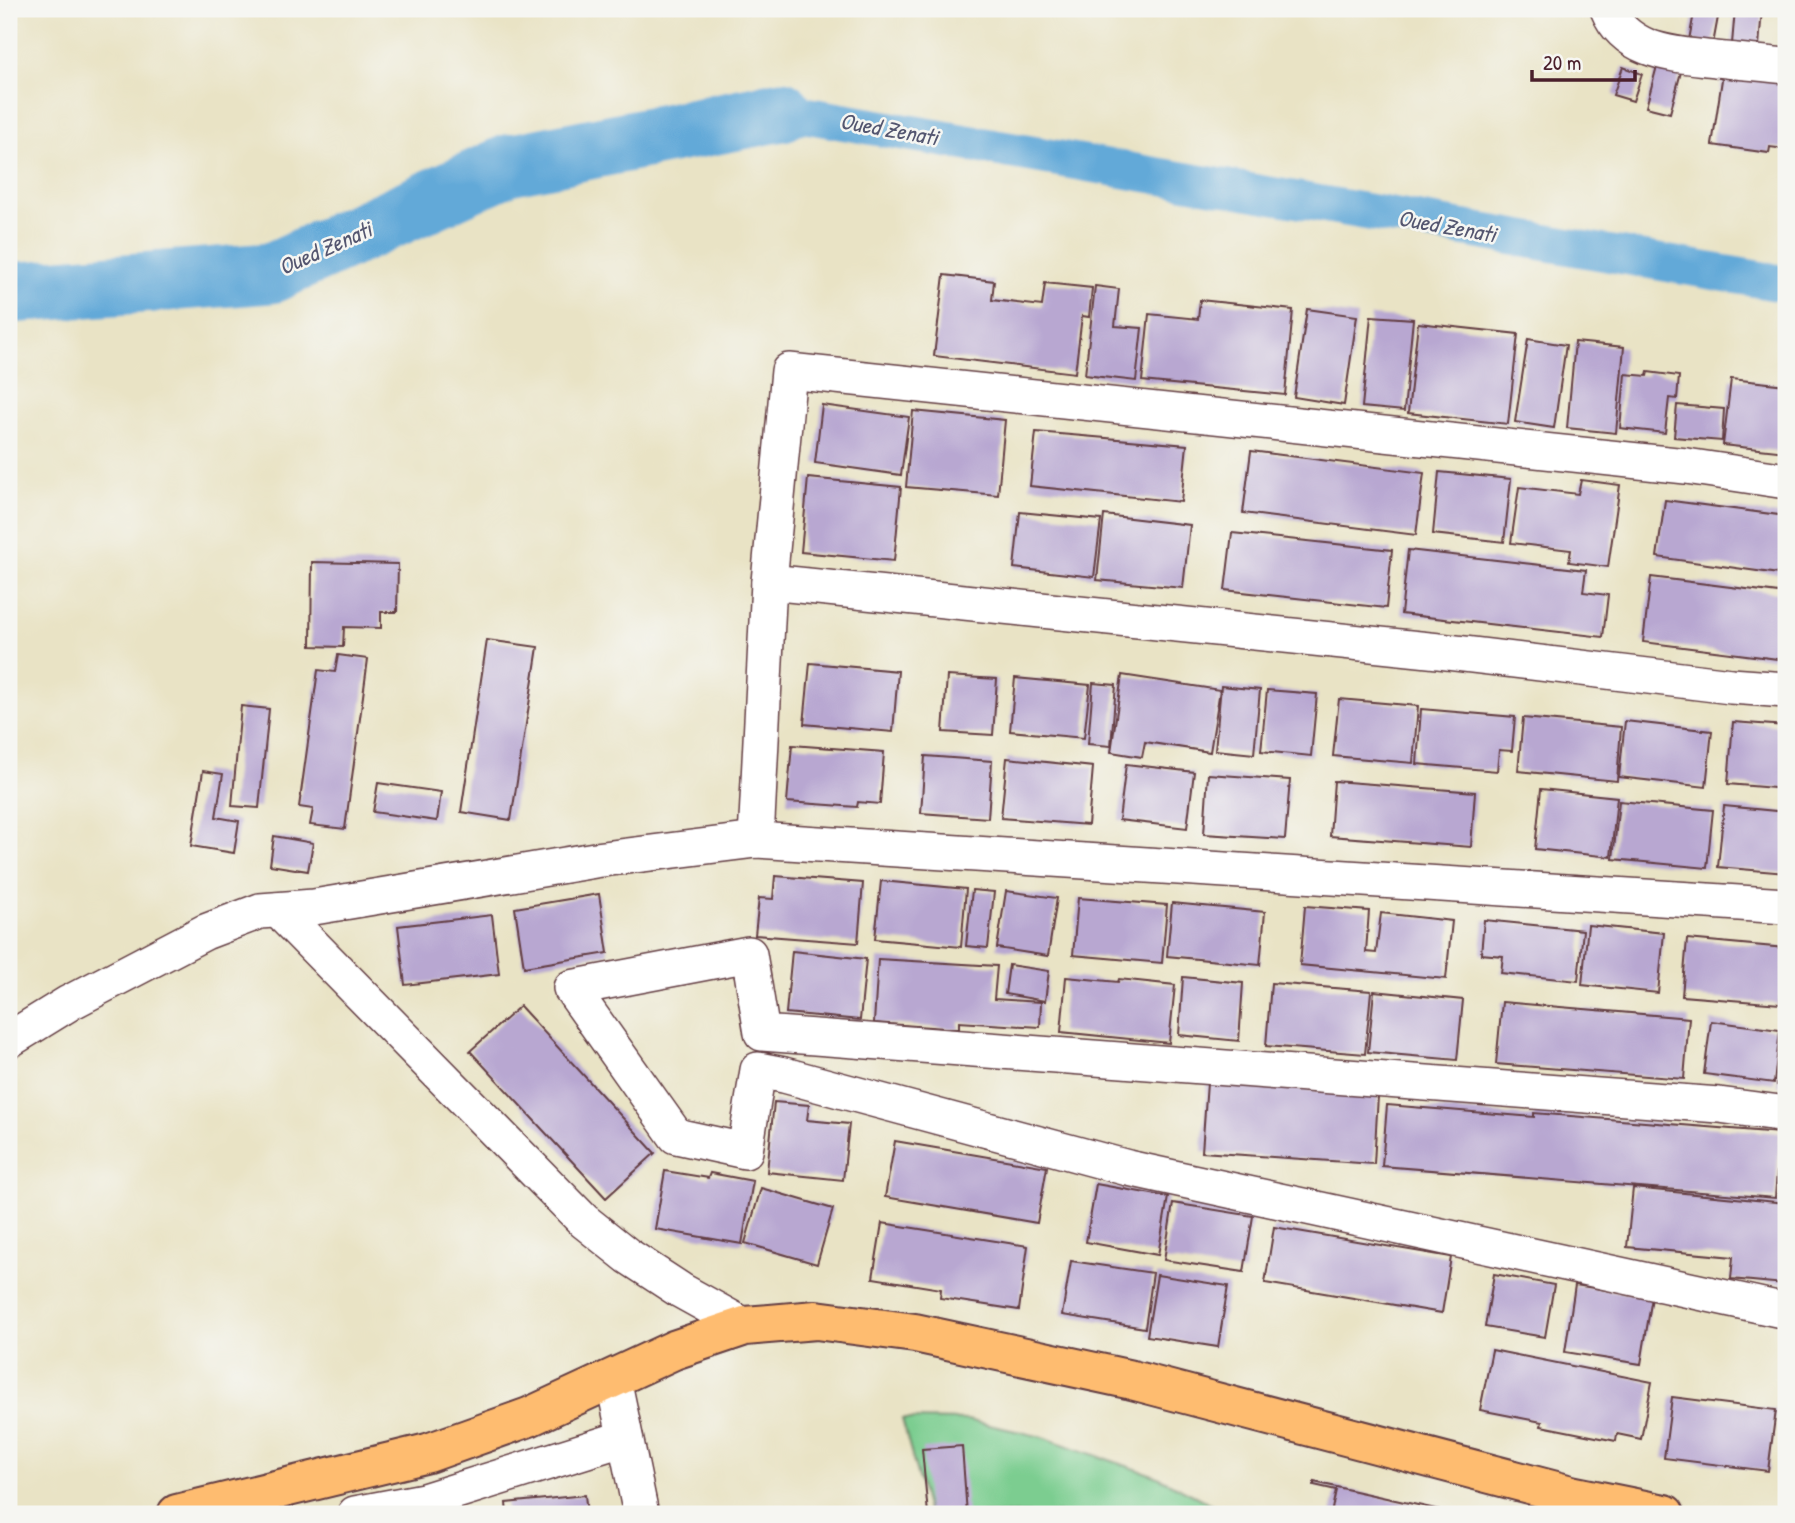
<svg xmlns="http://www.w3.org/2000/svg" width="1795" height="1523" font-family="'Patrick Hand',sans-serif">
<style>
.green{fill:#7bcd90;stroke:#62765e;stroke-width:2}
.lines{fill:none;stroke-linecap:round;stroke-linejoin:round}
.canal{stroke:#62a9d8;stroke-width:37}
.river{stroke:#62a9d8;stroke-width:61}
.building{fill:#b8a7d1}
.minor-casing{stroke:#623c42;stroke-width:38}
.major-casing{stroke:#623c42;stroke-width:42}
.minor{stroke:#fff;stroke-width:35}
.major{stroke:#febc70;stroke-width:38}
.labels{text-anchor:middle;stroke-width:5;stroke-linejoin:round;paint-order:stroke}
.water-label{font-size:23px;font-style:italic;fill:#545670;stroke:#f6f6f2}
</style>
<rect width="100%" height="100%" fill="#f6f6f2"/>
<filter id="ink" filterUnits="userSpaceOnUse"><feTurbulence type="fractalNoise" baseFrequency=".0143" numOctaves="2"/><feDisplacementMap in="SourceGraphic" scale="14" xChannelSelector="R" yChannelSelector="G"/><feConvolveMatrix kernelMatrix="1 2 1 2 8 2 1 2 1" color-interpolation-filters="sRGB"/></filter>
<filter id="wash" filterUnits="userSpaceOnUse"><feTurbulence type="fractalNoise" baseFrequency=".00686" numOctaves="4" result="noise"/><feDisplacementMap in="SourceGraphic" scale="28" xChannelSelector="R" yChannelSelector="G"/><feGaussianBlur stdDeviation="1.57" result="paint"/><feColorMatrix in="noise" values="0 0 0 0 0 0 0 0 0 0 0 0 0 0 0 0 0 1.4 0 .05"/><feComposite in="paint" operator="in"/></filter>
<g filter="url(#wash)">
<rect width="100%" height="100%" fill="#e9e3c5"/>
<path class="green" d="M902,1419L967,1420L1042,1437L1156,1476L1230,1514H928Z"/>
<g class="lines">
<path class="canal" d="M782,111L1786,284"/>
<path class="river" d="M9,293L271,273L508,165L782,111"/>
</g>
<g id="blocks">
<g class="building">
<path d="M1697,9H1730L1729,17L1697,12Z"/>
<path d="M1735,9H1762L1759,46L1732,44Z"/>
<path d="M1694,13L1718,17L1713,44L1689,40Z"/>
<path d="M1657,66L1681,72L1670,113L1646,107Z"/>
<path d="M1623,67L1642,74L1633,101L1613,95Z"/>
<path d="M1723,73L1786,83V149L1770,147L1769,153L1712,145Z"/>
<path d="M944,275L994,281L992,300L1042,306L1045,283L1092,288L1089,317L1082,316L1075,373L934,356Z"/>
<path d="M1095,286L1119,289L1115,326L1142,328L1136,381L1085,375Z"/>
<path d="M1200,300L1293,310L1285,395L1142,381L1149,314L1198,319Z"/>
<path d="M1307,309L1357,316L1344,405L1294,397Z"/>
<path d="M1371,316L1413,319L1404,411L1362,407Z"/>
<path d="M1418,323L1518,334L1508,424L1408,413Z"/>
<path d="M1528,339L1566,345L1554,428L1515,422Z"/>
<path d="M1575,342L1624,347L1616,433L1567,428Z"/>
<path d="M1648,372L1679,376L1677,399L1669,398L1665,433L1620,428L1625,374L1647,376Z"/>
<path d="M1731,379L1786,385V452L1723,445Z"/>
<path d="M822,405L909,417L901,475L815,463Z"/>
<path d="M1677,405L1724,409L1722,441L1674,437Z"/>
<path d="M913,411L1005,420L998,495L906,487Z"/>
<path d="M1036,432L1187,445L1181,502L1030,486Z"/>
<path d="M1251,451L1424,473L1416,535L1243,513Z"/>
<path d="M1439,472L1511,479L1504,542L1433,534Z"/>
<path d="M808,478L901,487L894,561L801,552Z"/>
<path d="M1581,480L1620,485L1608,567L1569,562L1571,550L1511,543L1519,487L1578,494Z"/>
<path d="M1665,500L1786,516V575L1657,557Z"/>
<path d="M1020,512L1101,520L1094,577L1014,568Z"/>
<path d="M1104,515L1190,525L1183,588L1097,580Z"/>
<path d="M1232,533L1392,550L1386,608L1225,590Z"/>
<path d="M1408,550L1586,570L1583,592L1608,595L1603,637L1401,614Z"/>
<path d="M312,562L398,564L397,612H381V628L344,627L343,647L311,646Z"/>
<path d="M1651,577L1786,594V660L1643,642Z"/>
<path d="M487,640L538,647L511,820L461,812Z"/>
<path d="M338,655L368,659L345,829L310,825L313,809L299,807L318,670L335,672Z"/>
<path d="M810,663L898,671L893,732L804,724Z"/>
<path d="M1122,675L1220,690L1210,752L1145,742L1142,757L1111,752Z"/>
<path d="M947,676L997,679L993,735L943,732Z"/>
<path d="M1015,678L1090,685L1084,738L1010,731Z"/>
<path d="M1093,683L1116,685L1111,746L1088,744Z"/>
<path d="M1221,686L1260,690L1254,754L1215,750Z"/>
<path d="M1267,690L1317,694L1311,756L1261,751Z"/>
<path d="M1339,699L1418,706L1413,763L1333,756Z"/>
<path d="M241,706L269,709L259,808L232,806Z"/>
<path d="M1421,709L1515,717L1512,751L1499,750L1497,771L1417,764Z"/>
<path d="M1523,718L1621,727L1617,781L1518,771Z"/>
<path d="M1625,721L1712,731L1706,787L1619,777Z"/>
<path d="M1733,722L1786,726V789L1728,784Z"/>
<path d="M792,745L884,752L880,804L858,802L857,807L787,802Z"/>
<path d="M925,756L992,761L988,818L921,813Z"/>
<path d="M1007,758L1093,767L1088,825L1001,818Z"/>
<path d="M1126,764L1194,772L1187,828L1119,820Z"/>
<path d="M203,771L223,774L216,817L239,821L234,853L191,846Z"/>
<path d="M1208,774L1290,780L1285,839L1204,834Z"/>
<path d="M1334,781L1475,792L1471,847L1330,836Z"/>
<path d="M378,783L441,792L437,821L373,812Z"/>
<path d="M1541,789L1617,797L1611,857L1535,849Z"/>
<path d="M1619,801L1713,810L1707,868L1613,859Z"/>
<path d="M1724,806L1786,812V873L1718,867Z"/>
<path d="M274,836L313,843L308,871L270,865Z"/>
<path d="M775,876L863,883L858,943L755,935L759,898L773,899Z"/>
<path d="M881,881L966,889L961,947L875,939Z"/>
<path d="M972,890L994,892L988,948L966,946Z"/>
<path d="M1006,891L1057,898L1048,956L997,948Z"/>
<path d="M599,894L608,953L524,967L515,908Z"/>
<path d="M1078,898L1167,905L1162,963L1073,955Z"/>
<path d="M1172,903L1265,912L1260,965L1167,956Z"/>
<path d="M1305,906L1369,911L1366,952L1376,953L1381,913L1452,921L1446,979L1300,965Z"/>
<path d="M492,915L499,974L405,985L398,926Z"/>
<path d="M1484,920L1583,930L1578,981L1501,973L1503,956L1481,954Z"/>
<path d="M1588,925L1664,933L1658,993L1582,985Z"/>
<path d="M1687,939L1785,948L1780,1004L1682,996Z"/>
<path d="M792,951L866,959L860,1020L786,1013Z"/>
<path d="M878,959L997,966L994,999L1041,1002L1040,1027L959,1022V1029L874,1023Z"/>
<path d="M1009,965L1049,971L1045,1001L1005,994Z"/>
<path d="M1066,977L1118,982L1119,979L1175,985L1169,1043L1061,1032Z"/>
<path d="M1183,977L1243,983L1239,1041L1179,1035Z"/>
<path d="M1271,983L1371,991L1365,1054L1266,1046Z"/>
<path d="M1374,991L1463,1000L1457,1060L1368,1052Z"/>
<path d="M1502,1002L1689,1018L1684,1079L1496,1064Z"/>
<path d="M520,1006L655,1153L606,1198L470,1051Z"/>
<path d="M1711,1021L1780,1030L1774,1083L1704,1074Z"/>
<path d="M1782,1025L1786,1026V1086L1777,1085Z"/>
<path d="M1207,1083L1378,1095L1374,1164L1202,1152Z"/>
<path d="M774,1102L809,1105L807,1120L849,1124L843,1180L767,1172Z"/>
<path d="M1387,1105L1534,1117V1113L1780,1133L1775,1198L1382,1166Z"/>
<path d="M895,1141L1047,1167L1037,1223L885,1197Z"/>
<path d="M665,1171L708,1178L710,1173L753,1181L742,1244L655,1229Z"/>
<path d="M1096,1184L1168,1197L1158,1255L1086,1242Z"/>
<path d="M761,1188L833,1209L817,1264L745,1243Z"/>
<path d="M1633,1188L1786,1203V1260L1784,1284L1731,1279L1733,1257L1627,1247Z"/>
<path d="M1173,1203L1253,1216L1244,1272L1164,1260Z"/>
<path d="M882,1223L1028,1246L1019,1310L940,1298L941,1289L873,1278Z"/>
<path d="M1274,1227L1451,1257L1442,1313L1265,1283Z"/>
<path d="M1071,1261L1153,1273L1145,1328L1062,1315Z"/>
<path d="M1494,1274L1554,1285L1545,1337L1485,1327Z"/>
<path d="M1157,1275L1228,1286L1218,1347L1147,1336Z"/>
<path d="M1575,1285L1652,1297L1641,1364L1565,1352Z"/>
<path d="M1492,1350L1652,1382L1641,1439L1617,1434L1616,1441L1541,1426L1542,1422L1480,1410Z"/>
<path d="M1672,1397L1776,1410L1768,1471L1664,1458Z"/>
<path d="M962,1446L967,1514H928L922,1449Z"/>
<path d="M1314,1482L1454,1513V1514H1331L1336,1490L1314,1485Z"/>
<path d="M585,1495L587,1514H507L506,1503Z"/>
</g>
</g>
</g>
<g filter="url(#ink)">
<use href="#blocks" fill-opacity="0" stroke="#623c42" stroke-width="2"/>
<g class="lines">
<defs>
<g id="minor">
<path d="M1608,9C1626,53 1674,54 1715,59C1739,61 1763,64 1786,66"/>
<path d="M769,582L1439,651L1731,686L1786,690"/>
<path d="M756,840L769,582L789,371L1686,466L1786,481"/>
<path d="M278,910L584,1221L628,1256L680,1290L745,1326"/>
<path d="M9,1040L69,1003L205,932L260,911L314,907L595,860L756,840L1786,906"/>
<path d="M1786,1114L1719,1105L762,1033L749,954L571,988L676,1136L745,1151L758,1070L784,1075L1128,1168L1786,1311"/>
<path d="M613,1378L641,1514"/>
<path d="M355,1514L424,1501L625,1438"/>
</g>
<path id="major" d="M177,1514L428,1453L529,1417L674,1350L745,1326L816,1320L915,1333L1132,1380L1571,1495L1665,1514"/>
</defs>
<use href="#minor" class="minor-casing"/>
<use href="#major" class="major-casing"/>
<use href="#minor" class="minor"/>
<use href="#major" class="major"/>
</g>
</g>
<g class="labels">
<g class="water-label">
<text transform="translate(889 129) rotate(10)" y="8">Oued Zenati</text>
<text transform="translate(1447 226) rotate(10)" y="8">Oued Zenati</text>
<text transform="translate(325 248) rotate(-24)" y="8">Oued Zenati</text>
</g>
</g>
<rect width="1795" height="1523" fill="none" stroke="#f6f6f2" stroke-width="35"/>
<path d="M1532 70v10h103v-10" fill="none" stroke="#4a1f2b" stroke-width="3.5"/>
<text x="1543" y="70" font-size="21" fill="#4a1f2b" stroke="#f6f6f2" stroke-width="5" paint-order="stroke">20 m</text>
</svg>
